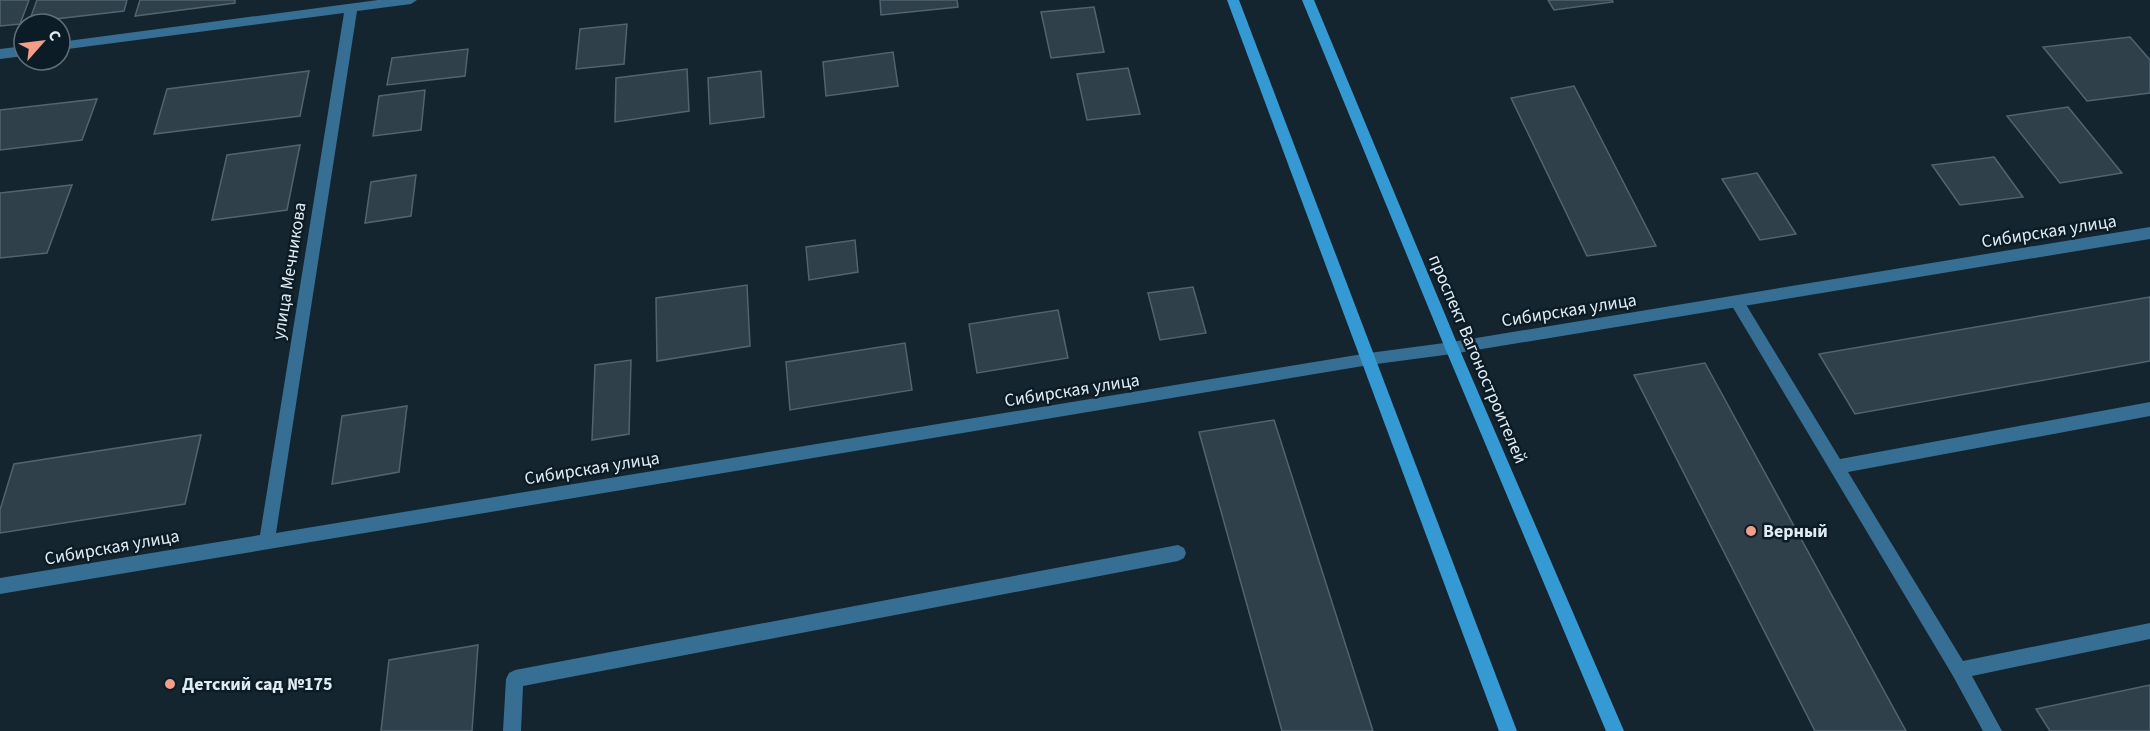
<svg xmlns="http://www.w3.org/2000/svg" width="2150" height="731" font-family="'Source Sans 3',sans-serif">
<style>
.building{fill:#2f404b;stroke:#526370;stroke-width:1.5}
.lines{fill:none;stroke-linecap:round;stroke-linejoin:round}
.service{fill:#366f93;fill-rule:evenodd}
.minor{fill:#366f93;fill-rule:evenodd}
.secondary{fill:#359ad4;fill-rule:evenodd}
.poi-dot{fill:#f49e88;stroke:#0c1c26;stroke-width:2}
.labels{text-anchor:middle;stroke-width:5;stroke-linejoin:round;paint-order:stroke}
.street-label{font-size:18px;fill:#e1ebf2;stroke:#0c1c26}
.poi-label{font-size:18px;font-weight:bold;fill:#e1ebf2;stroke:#0c1c26;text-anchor:start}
</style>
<rect width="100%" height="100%" fill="#152530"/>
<g class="building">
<path d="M0,0H29L20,24L0,26Z"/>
<path d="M37,0H127L124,11L29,22Z"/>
<path d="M140,0H235V3L135,16Z"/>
<path d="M880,0H957L958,7L881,15Z"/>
<path d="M1548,0H1612L1613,2L1554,10Z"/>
<path d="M1094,7L1104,52L1051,58L1041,12Z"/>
<path d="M627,24L624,64L576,69L580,29Z"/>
<path d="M2130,37L2150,60V93L2087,101L2043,47Z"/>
<path d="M468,49L465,76L387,85L392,58Z"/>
<path d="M893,52L898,86L826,96L823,62Z"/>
<path d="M1128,68L1140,114L1087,120L1077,74Z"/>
<path d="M687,69L689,111L615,122L616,78Z"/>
<path d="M309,71L300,116L154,134L167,89Z"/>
<path d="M761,71L764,117L710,124L708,78Z"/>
<path d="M1574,86L1656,246L1587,256L1511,98Z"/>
<path d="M425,90L421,130L373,136L379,96Z"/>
<path d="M97,99L82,140L0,150V110Z"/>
<path d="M2068,107L2122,173L2060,183L2007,116Z"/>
<path d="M300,145L287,210L212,220L227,155Z"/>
<path d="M1994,157L2023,197L1960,205L1932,165Z"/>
<path d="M1757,173L1796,234L1760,240L1722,179Z"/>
<path d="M416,175L411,216L365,223L371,182Z"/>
<path d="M72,185L47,253L0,258V193Z"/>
<path d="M855,240L858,272L809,280L806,247Z"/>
<path d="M747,285L750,346L657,361L656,298Z"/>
<path d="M1193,287L1206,333L1160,340L1148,293Z"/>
<path d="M2150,297V361L1855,414L1819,354Z"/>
<path d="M1058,310L1068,358L977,373L969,324Z"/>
<path d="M905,343L912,390L790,410L786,362Z"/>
<path d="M631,360L629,434L592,440L595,365Z"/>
<path d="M1705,363L1906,731H1815L1634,375Z"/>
<path d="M407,406L399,472L332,484L342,416Z"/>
<path d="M1274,420L1373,731H1282L1199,432Z"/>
<path d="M201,435L185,504L0,533V510L14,464Z"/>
<path d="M478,645L472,731H381L389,660Z"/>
<path d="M2150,685V731H2050L2036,709Z"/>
</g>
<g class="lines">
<g class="service">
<path d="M1737,296L1742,298L1840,459L2150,402V416L1848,472L1963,661L2150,623V639L1972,676L2002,731H1983L1953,676L1732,306L1730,302L1732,298Z"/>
<path d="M1178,545L1184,548L1186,553L1184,558L1178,561L523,686L521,731H503L506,679L509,673L515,670Z"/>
</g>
<g class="minor">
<path d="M378,0H417L411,4L357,11L276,533L1369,353L1452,342L2150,227V239L1452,354L1369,365L0,594V578L260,535L344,13L60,50V42Z"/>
<path d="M24,46V56L0,59V49Z"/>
</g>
<g class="secondary">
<path d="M1227,0H1239L1517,731H1499Z"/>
<path d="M1302,0H1314L1459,348L1624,731H1606L1445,348Z"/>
</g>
</g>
<g class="poi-dot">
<circle cx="1751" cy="531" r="6"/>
<circle cx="170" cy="684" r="6"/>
</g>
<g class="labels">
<g class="street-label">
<text transform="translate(2049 231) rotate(-9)" y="6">Сибирская улица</text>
<text transform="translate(289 271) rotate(-81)" y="6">улица Мечникова</text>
<text transform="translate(1569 310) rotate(-9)" y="6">Сибирская улица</text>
<text transform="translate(1478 359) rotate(67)" y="6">проспект Вагоностроителей</text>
<text transform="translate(1072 390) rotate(-9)" y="6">Сибирская улица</text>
<text transform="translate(592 468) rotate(-9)" y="6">Сибирская улица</text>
<text transform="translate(112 547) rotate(-10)" y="6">Сибирская улица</text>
</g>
<g class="poi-label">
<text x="1763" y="537">Верный</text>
<text x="182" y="690">Детский сад №175</text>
</g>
</g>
<g transform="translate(42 42) rotate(62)"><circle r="28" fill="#0c1c26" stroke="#616f78" stroke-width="1.5"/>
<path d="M0-4.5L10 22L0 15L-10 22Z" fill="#f49e88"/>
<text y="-9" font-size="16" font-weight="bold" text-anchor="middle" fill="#e1ebf2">С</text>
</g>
</svg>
